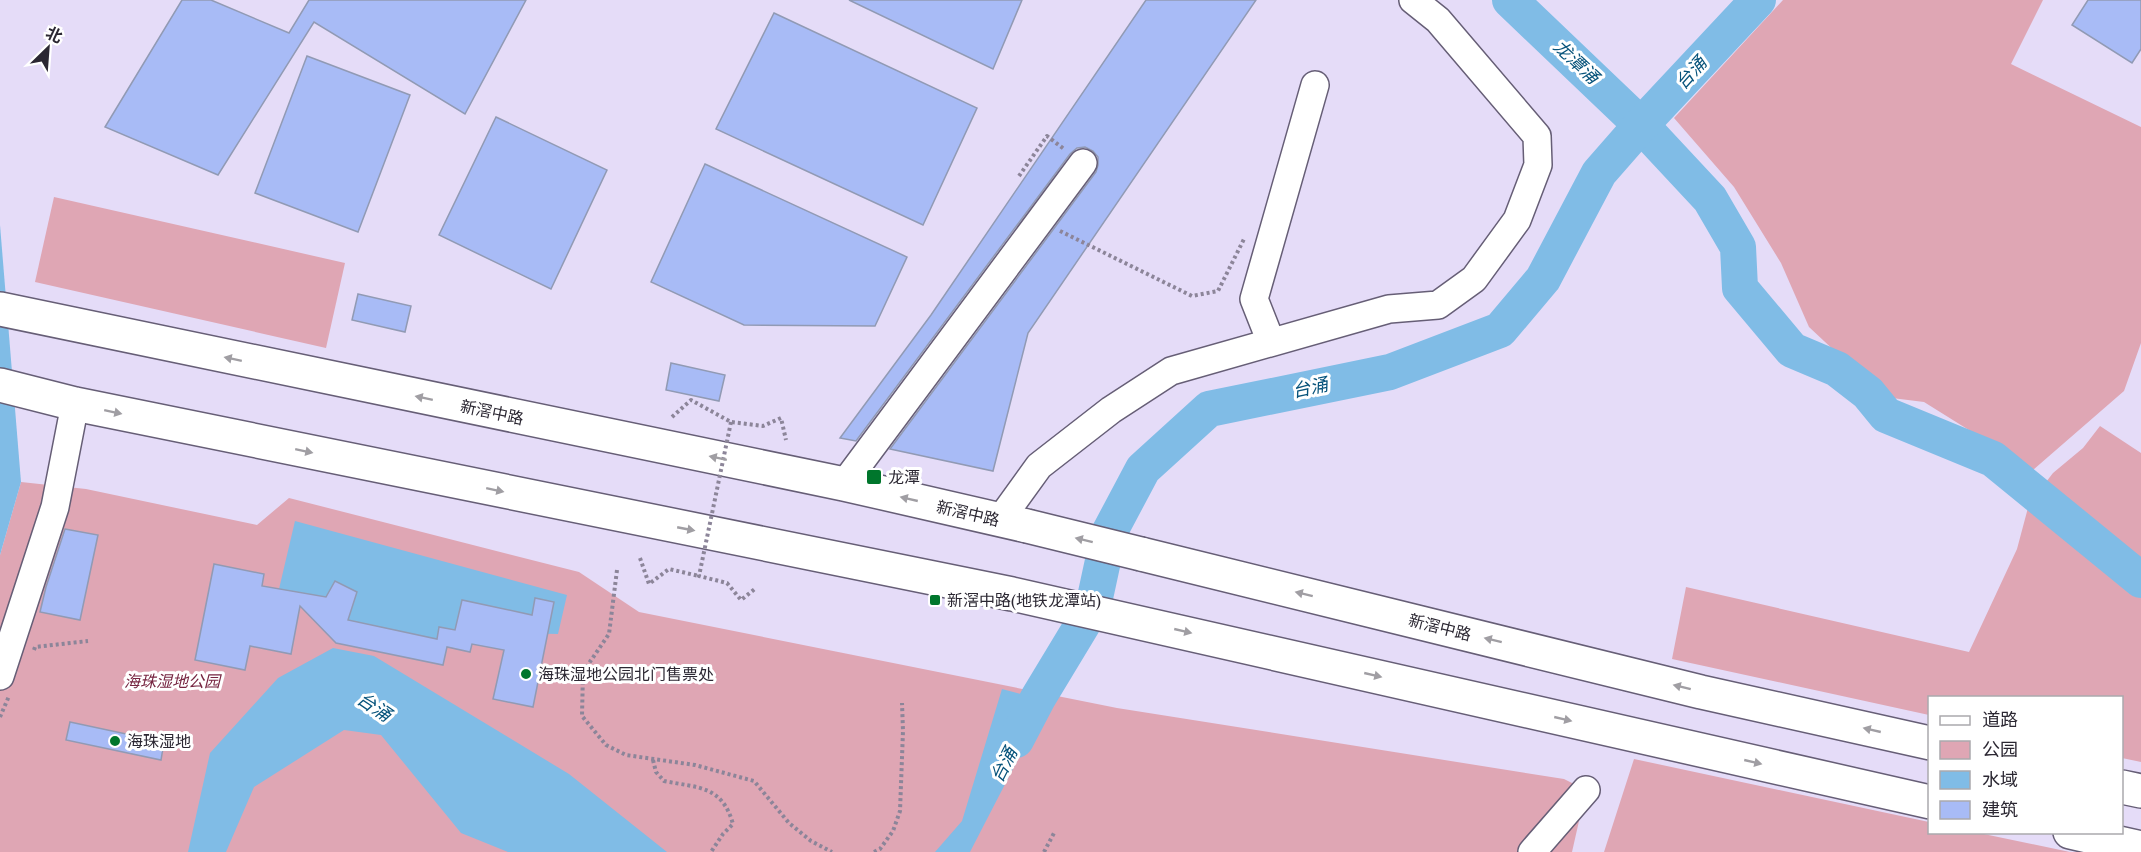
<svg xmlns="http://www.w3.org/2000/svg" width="2141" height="852" font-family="Lora,'Noto Sans SC',serif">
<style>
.green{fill:#dfa6b4}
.water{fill:#80bce6}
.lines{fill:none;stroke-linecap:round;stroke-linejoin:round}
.river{stroke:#80bce6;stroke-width:36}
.building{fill:#a8bbf6;stroke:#919ab4;stroke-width:1.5}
.minor-casing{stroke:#665e76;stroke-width:30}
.highway-casing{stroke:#665e76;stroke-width:36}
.path{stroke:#8c8599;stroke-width:4;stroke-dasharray:3 3;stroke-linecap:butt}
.minor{stroke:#fff;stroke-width:27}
.highway{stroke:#fff;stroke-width:33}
.highway-bridge-casing{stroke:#665e76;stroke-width:36;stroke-linecap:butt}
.path-bridge{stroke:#8c8599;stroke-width:4;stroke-dasharray:3 3;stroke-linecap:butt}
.highway-bridge{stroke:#fff;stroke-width:33}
.oneway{fill:#a09ea3}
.poi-dot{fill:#00762c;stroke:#fff;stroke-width:2}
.labels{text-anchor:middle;stroke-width:6;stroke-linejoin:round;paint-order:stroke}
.street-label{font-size:16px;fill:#2b2732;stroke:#fff}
.poi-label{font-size:16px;fill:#2b2732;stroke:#fff;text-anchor:start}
.park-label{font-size:16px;font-style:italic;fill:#762541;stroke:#fff}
.water-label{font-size:18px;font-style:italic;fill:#07537b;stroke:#fff}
</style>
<rect width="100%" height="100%" fill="#e5dcf8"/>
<g class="green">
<path d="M1783,0H2043L2011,64L2141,127V343L2124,391L2033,470L1924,402L1884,397L1809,327L1781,263L1734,187L1674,118Z"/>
<path d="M54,197L345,263L326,348L35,282Z"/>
<path d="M2100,426L2141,453V762L2122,758V698H1930L1929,715L1672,659L1686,587L1969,652L2017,549L2029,504L2053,473L2083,448Z"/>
<path d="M21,482L86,489L257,525L289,498L579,572L639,612L1117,708L1564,779L1586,790L1572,852H0V555Z"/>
<path d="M1634,759L1929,822L1930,832L1979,833L2070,852H1604Z"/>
</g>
<g class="water">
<path d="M0,225L21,482L0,555Z"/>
<path d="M295,521L567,595L558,634L512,633L436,643L345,628L279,589Z"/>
<path d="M333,648L374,656L569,774L667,852H508L461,833L381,735L344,730L254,787L226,852H188L210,753L278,678Z"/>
<path d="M1002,689L1048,701L970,852H935L962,821Z"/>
</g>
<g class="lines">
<g class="river">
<path d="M1510,0L1641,125L1710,199L1738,247L1740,288L1792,350L1837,369L1868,393L1886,415L1993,459L2141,580"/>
<path d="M1016,740L1038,698L1093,607L1109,533L1143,469L1209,409L1390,372L1500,330L1543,279L1599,173L1641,125L1758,0"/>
</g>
</g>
<g class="building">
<path d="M182,0H211L289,33L309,0H526L465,114L314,22L218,175L105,127Z"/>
<path d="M849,0H1022L993,69Z"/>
<path d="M1146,0H1256L1028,333L993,471L890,449L1096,172L1098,165V157L1093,151L1085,147L1077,148L1070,154L856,441L840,438L931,315Z"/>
<path d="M2088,0H2141V49L2132,63L2072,25Z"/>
<path d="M774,13L977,108L923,225L716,129Z"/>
<path d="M307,56L410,95L358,232L255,193Z"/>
<path d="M496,117L607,170L551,289L439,235Z"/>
<path d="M705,164L907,257L875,326L744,325L651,282Z"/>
<path d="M358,294L411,306L405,332L352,320Z"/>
<path d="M671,363L725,375L719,401L666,390Z"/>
<path d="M65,529L98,535L80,620L40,612L46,587Z"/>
<path d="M214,564L264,574L262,586L326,597L335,581L357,592L348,620L437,639L439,627L455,630L462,600L532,615L535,598L554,602L533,707L493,699L504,650L472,644L470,652L447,647L443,665L336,643L300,606L291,654L250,646L245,670L195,660Z"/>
<path d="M70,722L164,742L161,760L66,740Z"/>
</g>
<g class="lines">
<defs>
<g id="minor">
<path d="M1271,342L1254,299L1315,85"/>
<path d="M844,484L1083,163"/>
<path d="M1000,520L1039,466L1111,410L1171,371L1389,309L1438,305L1474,279L1517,220L1538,165L1537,136L1438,20L1413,0"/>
<path d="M0,676L55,507L75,404"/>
<path d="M1532,852L1586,790"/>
</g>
<g id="highway">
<path d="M0,309L844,484L1027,526"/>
<path d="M0,385L75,404L1012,594L1930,802"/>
<path d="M1141,554L1701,692L1930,743"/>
<path d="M2122,787L2141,791"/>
<path d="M2070,832L2141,848"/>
</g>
</defs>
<use href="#minor" class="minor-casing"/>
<use href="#highway" class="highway-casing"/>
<g class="path">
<path d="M1019,176L1047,136L1064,149"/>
<path d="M1060,231L1192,296L1218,291L1244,239"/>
<path d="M640,558L649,584L669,569L699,576"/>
<path d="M617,570L609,634L583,672L582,716L606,745L626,755L695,765L754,781L789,823L811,841L832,852"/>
<path d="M34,650L35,647L88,641"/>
<path d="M0,717L9,696"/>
<path d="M653,760L656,772L664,781C698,788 722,785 733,824L723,834L711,852"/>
<path d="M874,852L880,849L893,831L900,811L903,731L902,703"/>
<path d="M1044,852L1054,833"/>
</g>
<use href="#minor" class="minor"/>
<use href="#highway" class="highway"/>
<defs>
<path id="highway-bridge" d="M1027,526L1141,554"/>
</defs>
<use href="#highway-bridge" class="highway-bridge-casing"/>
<g class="path-bridge">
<path d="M672,417L691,400L731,422L763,426L781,418L786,440"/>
<path d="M731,422L699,576L727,583L741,600L756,588"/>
</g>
<use href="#highway-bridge" class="highway-bridge"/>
</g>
<defs><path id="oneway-solid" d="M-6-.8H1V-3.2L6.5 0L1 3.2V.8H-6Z" transform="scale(1.5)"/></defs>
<g class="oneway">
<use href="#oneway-solid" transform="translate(233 359) rotate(-168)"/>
<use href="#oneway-solid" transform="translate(424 398) rotate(-168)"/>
<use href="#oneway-solid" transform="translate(113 412) rotate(12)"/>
<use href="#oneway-solid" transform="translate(304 451) rotate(12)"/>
<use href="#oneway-solid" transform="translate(718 458) rotate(-168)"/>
<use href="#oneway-solid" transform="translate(495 490) rotate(12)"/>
<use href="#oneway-solid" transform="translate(909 499) rotate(-167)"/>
<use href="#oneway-solid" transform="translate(686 529) rotate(11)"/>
<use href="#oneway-solid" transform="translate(1084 540) rotate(-166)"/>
<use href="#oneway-solid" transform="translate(1304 594) rotate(-166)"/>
<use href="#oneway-solid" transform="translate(1183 631) rotate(13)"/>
<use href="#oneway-solid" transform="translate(1493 640) rotate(-166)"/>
<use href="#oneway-solid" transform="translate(1373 675) rotate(13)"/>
<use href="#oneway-solid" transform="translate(1682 687) rotate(-166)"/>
<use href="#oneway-solid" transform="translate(1563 719) rotate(13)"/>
<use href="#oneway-solid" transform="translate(1872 730) rotate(-167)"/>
<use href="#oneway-solid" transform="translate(1753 762) rotate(13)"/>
</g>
<g class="poi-dot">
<rect x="866" y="469" width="16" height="16" rx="3"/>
<rect x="929" y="594" width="12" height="12" rx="3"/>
<circle cx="526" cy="674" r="6"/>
<circle cx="115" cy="741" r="6"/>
</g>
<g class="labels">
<g class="street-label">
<text transform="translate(492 412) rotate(12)" y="6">新滘中路</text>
<text transform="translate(968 513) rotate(13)" y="6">新滘中路</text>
<text transform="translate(1440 627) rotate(14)" y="6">新滘中路</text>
</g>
<g class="poi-label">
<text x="888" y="483">龙潭</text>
<text x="947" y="606">新滘中路(地铁龙潭站)</text>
<text x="538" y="680">海珠湿地公园北门售票处</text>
<text x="127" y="747">海珠湿地</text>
</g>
<g class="park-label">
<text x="172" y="687">海珠湿地公园</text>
</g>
<g class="water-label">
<text transform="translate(1576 62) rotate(43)" y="6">龙潭涌</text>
<text transform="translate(1691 73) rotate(-48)" y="6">台涌</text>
<text transform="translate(1310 388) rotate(-12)" y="6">台涌</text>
<text transform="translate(374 707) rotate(34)" y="6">台涌</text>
<text transform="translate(1004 765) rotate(-63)" y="6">台涌</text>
</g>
</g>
<rect x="1928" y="696" width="195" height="138" fill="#ffffff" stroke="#aaa9ad" stroke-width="1.5"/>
<rect x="1940" y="716" width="30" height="9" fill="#ffffff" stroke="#aaa9ad" stroke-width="1.5"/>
<text x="1982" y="726" font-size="18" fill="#2b2732">道路</text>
<rect x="1940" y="741" width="30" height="18" fill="#dfa6b4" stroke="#aaa9ad" stroke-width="1.5"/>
<text x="1982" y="756" font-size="18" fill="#2b2732">公园</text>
<rect x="1940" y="771" width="30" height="18" fill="#80bce6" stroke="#aaa9ad" stroke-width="1.5"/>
<text x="1982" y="786" font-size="18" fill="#2b2732">水域</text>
<rect x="1940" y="801" width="30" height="18" fill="#a8bbf6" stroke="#aaa9ad" stroke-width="1.5"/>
<text x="1982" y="816" font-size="18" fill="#2b2732">建筑</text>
<g transform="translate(48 48) rotate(25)" stroke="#ffffff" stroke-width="4.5" paint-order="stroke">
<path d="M0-4.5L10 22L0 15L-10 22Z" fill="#2b2732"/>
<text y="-9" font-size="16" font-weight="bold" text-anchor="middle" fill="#2b2732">北</text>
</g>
</svg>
